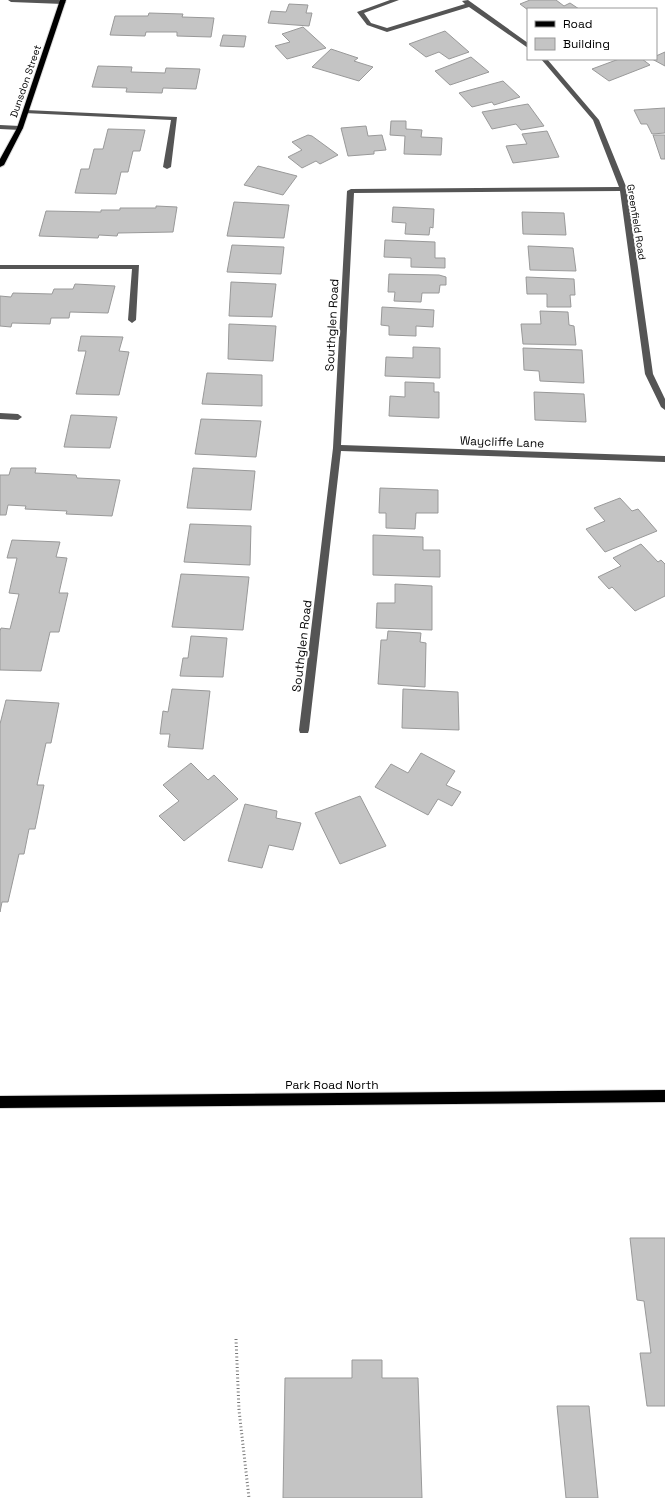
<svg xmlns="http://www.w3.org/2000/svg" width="665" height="1498" font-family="'Space Grotesk',sans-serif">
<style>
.building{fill:#c4c4c4;stroke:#999}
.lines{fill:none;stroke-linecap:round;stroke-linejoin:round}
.major-casing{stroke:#dbdbdb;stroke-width:2}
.path{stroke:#777;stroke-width:3;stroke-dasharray:1 2.5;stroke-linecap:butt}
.minor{fill:#555;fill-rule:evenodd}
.major{fill:#000;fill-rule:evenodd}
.labels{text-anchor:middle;stroke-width:4;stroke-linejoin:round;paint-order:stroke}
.far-street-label{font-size:10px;fill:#000;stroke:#fff}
.street-label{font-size:12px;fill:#000;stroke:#fff}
</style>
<rect width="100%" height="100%" fill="#fff"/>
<g class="building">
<path d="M530,0H556L564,6L570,3L579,9L528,10L520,4Z"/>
<path d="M289,4L308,5L306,13H312L309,26L268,23L271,11L286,12Z"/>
<path d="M149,13L183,14L182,17L214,18L211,37L177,36V32H146L145,36L110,35L115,16H148Z"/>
<path d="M303,27L326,48L287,59L275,46L290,42L282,34Z"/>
<path d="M445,31L469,52L449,59L439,52L426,57L409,44Z"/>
<path d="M223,35L246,36L244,47L220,46Z"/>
<path d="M331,49L358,58L354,61L373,67L359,81L312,67Z"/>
<path d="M665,52V66L652,59H656V56Z"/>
<path d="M471,57L489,72L450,85L435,71Z"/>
<path d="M619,59H642L650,65L609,81L592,69Z"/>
<path d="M98,66L132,67L131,72L165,73L166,68L200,69L196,89L163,88L162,93L126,92L127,88L92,87Z"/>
<path d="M503,81L520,97L494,105L492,102L472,107L459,93Z"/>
<path d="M528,104L544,126L521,130L516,124L492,129L482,112Z"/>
<path d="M665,108V133L652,134L647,124H641L634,110Z"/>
<path d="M391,121H406V129L422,130L421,137L442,138L441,155L404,154L405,136L390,135Z"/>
<path d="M366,126L368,136L382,135L386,150L374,151V154L348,156L341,128Z"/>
<path d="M108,129L145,130L140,151H133L128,172H121L116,194L75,193L81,169H89L94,149H103Z"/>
<path d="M547,131L559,157L513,163L506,146L527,144L522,134Z"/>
<path d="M308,135L312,136L338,155L320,164L316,161L302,168L288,157L302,150L292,142Z"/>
<path d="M653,135H665V159H661Z"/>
<path d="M258,166L297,176L283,195L244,185Z"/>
<path d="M234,202L289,205L284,238L227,236Z"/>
<path d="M156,206L177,207L173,232L118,233L117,236L99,235L98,238L39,236L46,211L101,212V210H120V208H156Z"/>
<path d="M393,207L434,209L433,228L430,227L429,235L405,234L406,223L392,222Z"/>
<path d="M522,212L564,213L566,235L523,234Z"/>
<path d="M385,240L435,242V258H445V268L411,267V258L384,257Z"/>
<path d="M232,245L284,247L281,274L227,272Z"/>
<path d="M528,246L573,248L576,271L530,270Z"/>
<path d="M389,274L439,275L446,277V285H440L439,293H422L421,302L394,301L395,292H388Z"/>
<path d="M526,277L574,279L575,295H570L571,307H547V294H527Z"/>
<path d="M231,282L276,284L272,317L229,316Z"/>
<path d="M75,284L115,286L108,313L70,312L69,318H51L50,324L12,323L11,327L0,326V296L11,297L13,293L52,294L54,289H73Z"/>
<path d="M382,307L434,310L433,327L416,326V336L389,335V326L381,325Z"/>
<path d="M540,311L568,312L569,325L574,326L576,345L523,344L521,324H541Z"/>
<path d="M229,324L276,326L273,361L228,359Z"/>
<path d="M81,336L123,337L119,351L129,352L119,395L76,394L86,351H78Z"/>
<path d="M413,347L440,348V378L385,376L386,357L413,358Z"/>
<path d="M523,348L582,350L584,383L540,381L539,371L524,370Z"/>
<path d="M207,373L262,375V406L202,404Z"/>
<path d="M405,382L434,383V392H439V418L389,416L390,396L405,397Z"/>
<path d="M534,392L584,394L586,422L535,420Z"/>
<path d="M71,415L117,417L110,448L64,447Z"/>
<path d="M201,419L261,421L256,457L195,454Z"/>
<path d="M11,468H36L35,473L76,475L77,478L120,480L112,516L66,514L67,511L25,509L26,506L8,505L6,515H0V475H9Z"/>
<path d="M193,468L255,471L251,510L187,508Z"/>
<path d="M380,488L438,490V513H416L415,529L386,528V513H379Z"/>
<path d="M620,498L632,511L638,509L657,531L605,552L586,529L605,521L594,508Z"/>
<path d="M190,524L251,526L250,565L184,562Z"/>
<path d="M373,535L423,537V550H440V577L373,575Z"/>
<path d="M12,540L60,542L56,557L67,558L59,593H68L59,632H50L41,671L0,670V631L1,628L10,629L19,594L9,593L17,558H7Z"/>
<path d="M641,544L658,562L661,560L665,564V596L635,611L612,587L609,589L598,577L621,566L613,558Z"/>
<path d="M181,574L249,577L243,630L172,627Z"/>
<path d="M395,584L432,586V630L376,628L377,603H395Z"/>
<path d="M388,631L421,633L420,642L426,643L425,687L378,684L381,640H387Z"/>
<path d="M191,636L227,638L223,677L180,676L183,658H188Z"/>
<path d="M172,689L210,691L203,749L168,747L170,734H160L163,711L168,712Z"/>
<path d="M403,689L458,692L459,730L402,728Z"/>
<path d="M6,700L59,703L51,743H46L37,785H44L35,829H29L24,854H19L8,902H2L0,912V724Z"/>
<path d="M421,753L455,771L446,785L461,792L452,806L438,799L428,815L375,787L391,764L408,773Z"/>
<path d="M191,763L208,780L214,775L238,799L184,841L159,816L179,801L163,785Z"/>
<path d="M360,796L386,846L340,864L315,813Z"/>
<path d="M245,804L277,811L276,818L301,823L293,850L269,845L262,868L228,861Z"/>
<path d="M630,1238H665V1406H647L640,1353H651L644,1301L637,1300Z"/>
<path d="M352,1360H382V1378H418L422,1498H283L285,1378H352Z"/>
<path d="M557,1406H589L598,1498H566Z"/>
</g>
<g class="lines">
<defs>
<g id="major">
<path d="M60,0H66L23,128L4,165L0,167V159L17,128Z"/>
<path d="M665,1090V1102L0,1108V1096Z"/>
</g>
</defs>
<use href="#major" class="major-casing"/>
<path class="path" d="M236,1339L239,1410L249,1498"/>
<g class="minor">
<path d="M8,0H59L66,2L63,4L11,2Z"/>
<path d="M390,0H399L364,13L371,23L387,28L465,4L462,1L468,0L528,43V48L469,7L387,32L367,25L357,12Z"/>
<path d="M541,59H547L599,120L627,189L653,374L665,399V410L661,407L645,374L620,191L354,193L341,445L665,456V462L341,451L309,730L308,733H300L299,730L333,448L347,191L351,189L619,187L593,120Z"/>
<path d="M26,110L177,117L171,167L167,169L163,167L171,120L24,113L23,112Z"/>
<path d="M0,125L20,126L23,128L20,130L0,129Z"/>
<path d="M0,265H139L136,320L132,323L128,320L132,269H0Z"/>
<path d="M0,413L18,414L22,417L18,420L0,419Z"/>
</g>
<use href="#major" class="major"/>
</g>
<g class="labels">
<g class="far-street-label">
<text transform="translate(25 81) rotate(-71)" y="4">Dunsdon Street</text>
<text transform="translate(637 222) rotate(81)" y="4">Greenfield Road</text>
</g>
<g class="street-label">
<text transform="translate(332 325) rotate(-87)" y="4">Southglen Road</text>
<text transform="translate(502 442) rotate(2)" y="4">Waycliffe Lane</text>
<text transform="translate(302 646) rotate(-83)" y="4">Southglen Road</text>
<text x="332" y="1089">Park Road North</text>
</g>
</g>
<rect x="527" y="8" width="130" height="52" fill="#ffffff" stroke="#999999"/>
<rect x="535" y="21" width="20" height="6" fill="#000000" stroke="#999999"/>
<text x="563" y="28" font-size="12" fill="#000000">Road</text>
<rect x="535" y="38" width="20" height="12" fill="#c4c4c4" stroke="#999999"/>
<text x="563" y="48" font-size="12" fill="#000000">Building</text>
</svg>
